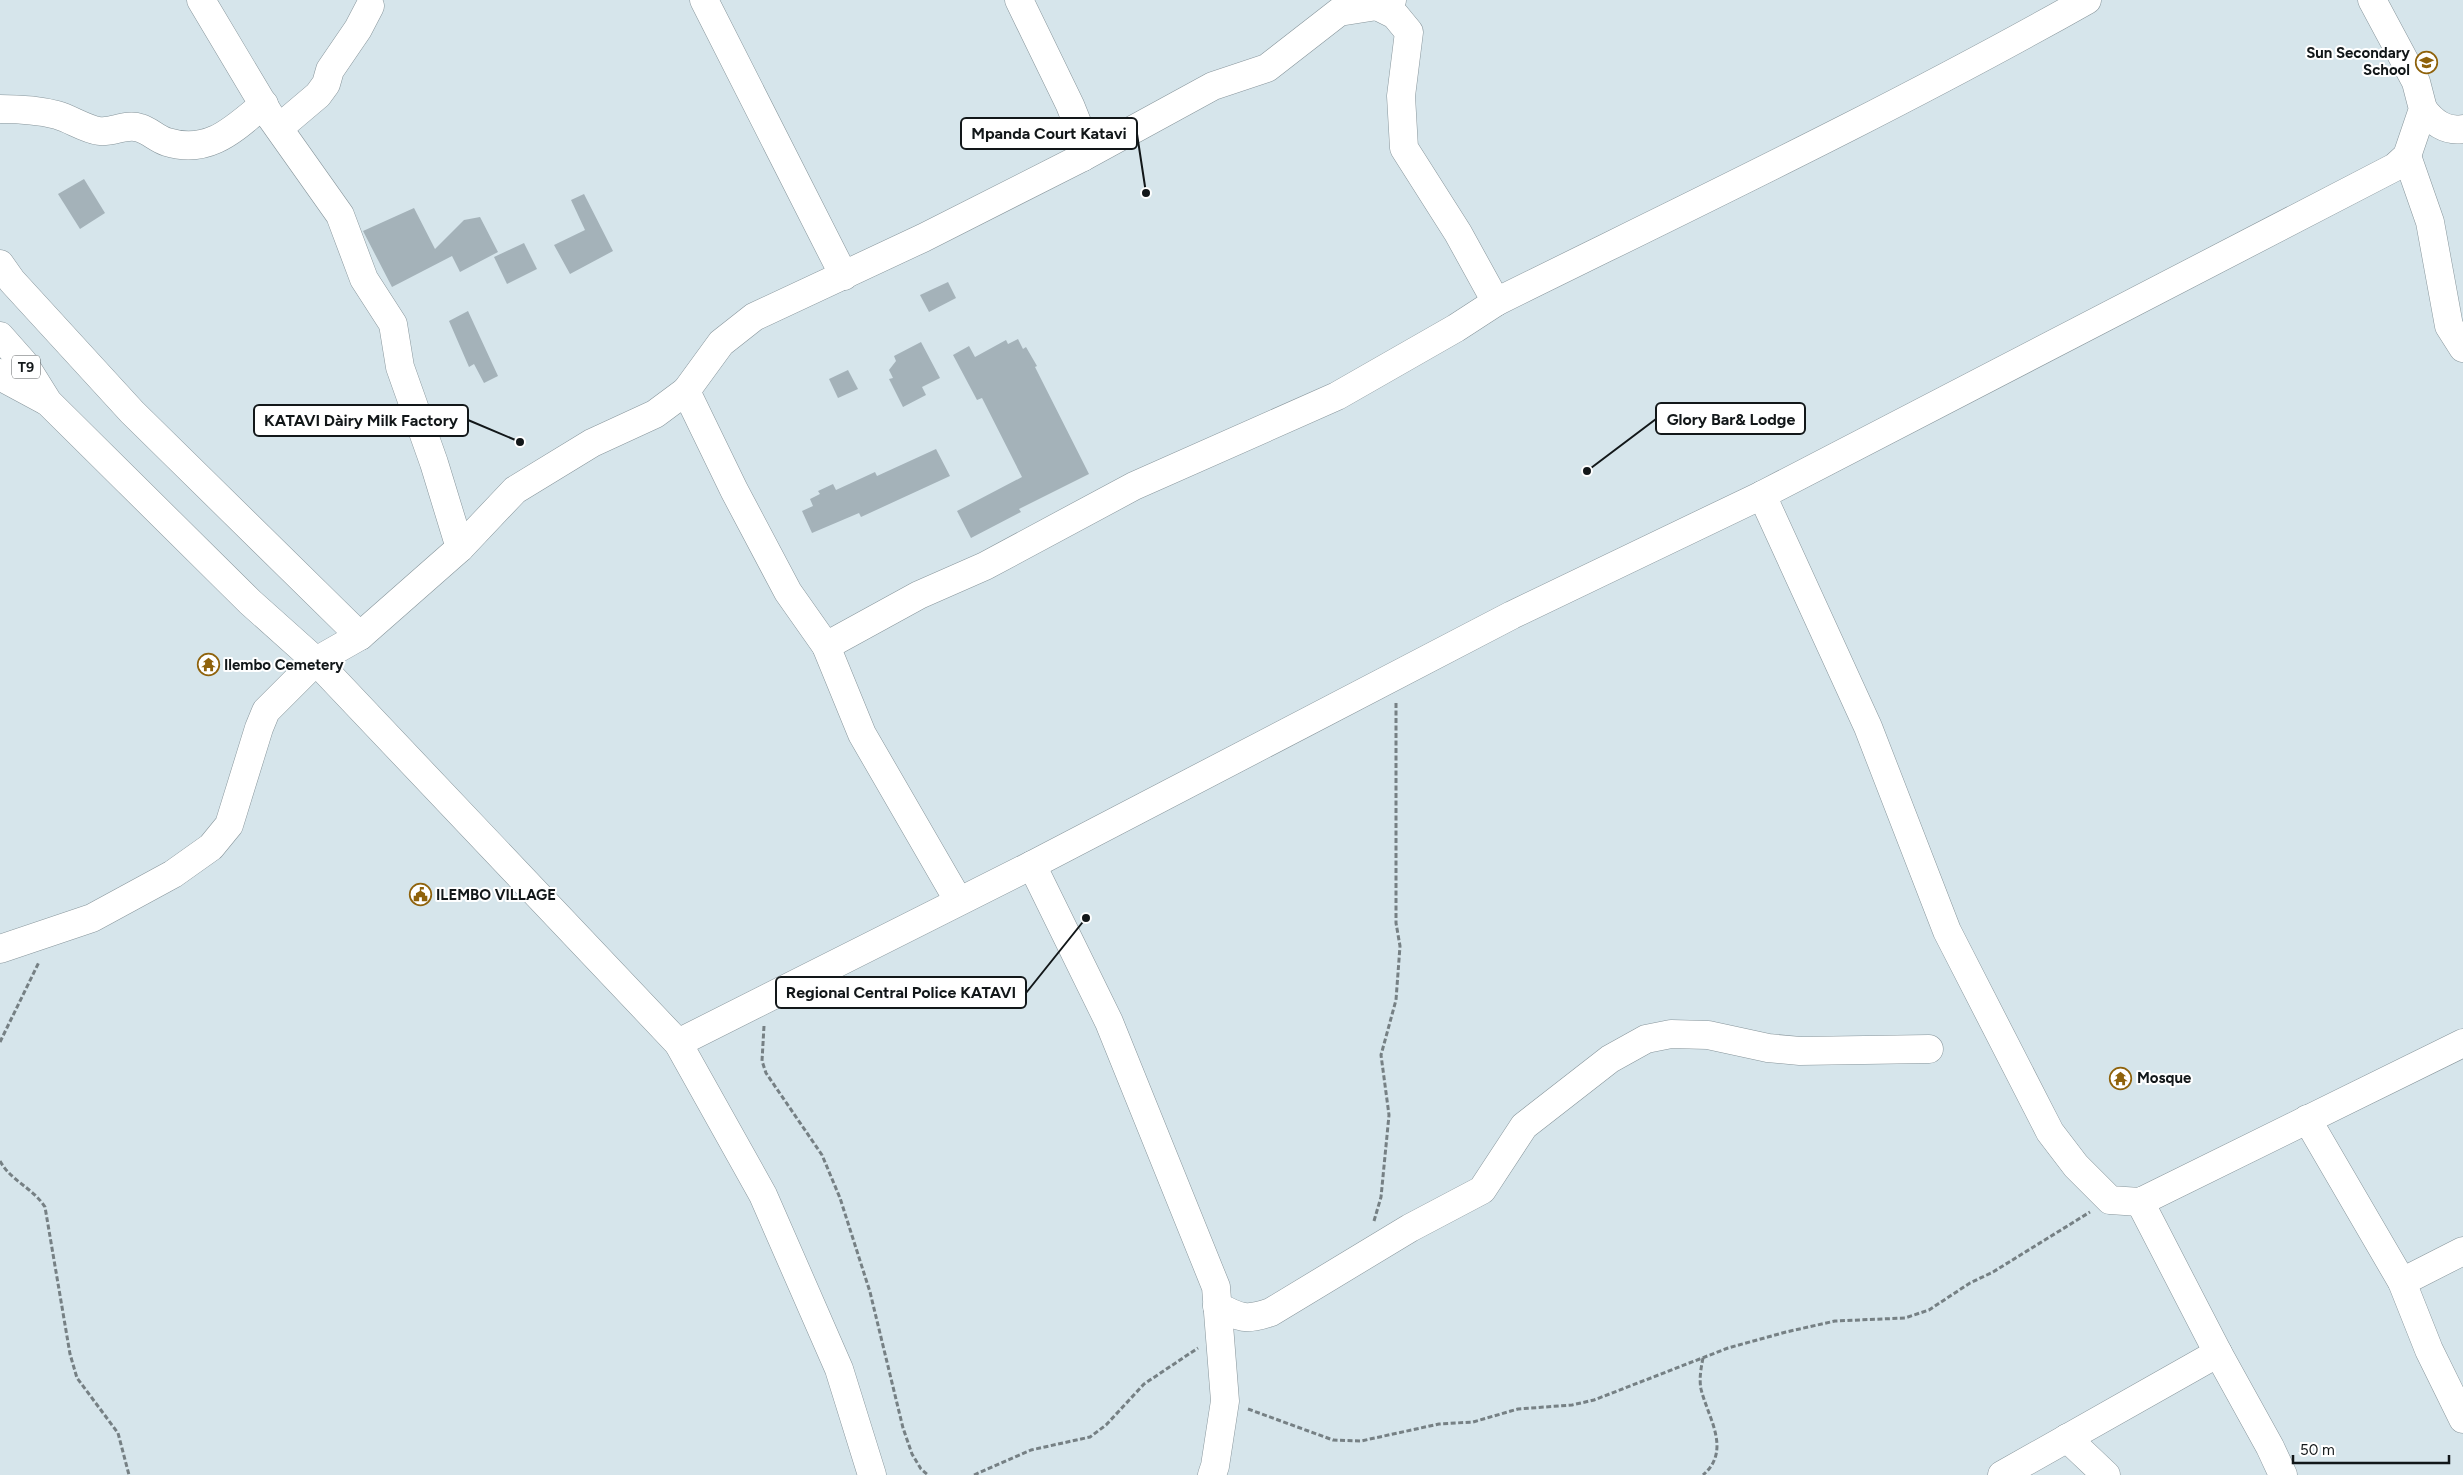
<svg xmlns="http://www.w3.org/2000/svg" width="2463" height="1475" font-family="Figtree,sans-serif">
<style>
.building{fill:#a4b2b9}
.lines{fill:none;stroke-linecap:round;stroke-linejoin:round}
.minor-casing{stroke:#87959b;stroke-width:29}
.highway-casing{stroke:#87959b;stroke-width:29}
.path{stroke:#768084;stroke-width:3;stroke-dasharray:5 2.5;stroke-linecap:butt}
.minor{stroke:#fff;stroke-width:28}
.highway{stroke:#fff;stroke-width:28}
.labels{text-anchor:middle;stroke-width:4;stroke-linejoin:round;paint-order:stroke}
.shield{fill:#fff;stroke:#595d5e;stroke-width:1}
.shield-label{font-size:14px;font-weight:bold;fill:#121719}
.poi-label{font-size:15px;font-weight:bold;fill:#121719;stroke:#fff;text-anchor:start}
.leader{fill:none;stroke:#121719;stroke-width:2}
.callout-dot{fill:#121719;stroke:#fff;stroke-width:2}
.callout{fill:#fff;stroke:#121719;stroke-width:2}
.callout-label{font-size:16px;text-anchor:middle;font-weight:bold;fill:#121719}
</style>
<rect width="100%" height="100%" fill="#d6e5eb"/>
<g class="building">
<path d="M84,179L105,213L80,229L58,194Z"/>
<path d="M584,194L613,251L570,274L554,245L585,230L571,200Z"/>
<path d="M414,208L435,249L464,220L480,217L498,252L460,272L452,256L392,287L363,231Z"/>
<path d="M524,243L537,269L507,284L494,257Z"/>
<path d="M948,282L956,298L929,312L920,295Z"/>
<path d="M468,311L498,376L484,383L474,364L469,367L449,321Z"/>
<path d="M1018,339L1023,349L1026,347L1037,366L1035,367L1089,474L1019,509L1021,512L971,538L957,511L1022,477L982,398L977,400L953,355L969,346L975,357L1006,340L1008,344Z"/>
<path d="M921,342L940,378L922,387L926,395L903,407L889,379L893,378L889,370L896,361L894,356Z"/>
<path d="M848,370L858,389L838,398L829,379Z"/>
<path d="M936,449L950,476L861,517L859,513L812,533L802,511L813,506L810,499L820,494L818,491L833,484L836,490L875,472L877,476Z"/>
</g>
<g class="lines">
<defs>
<g id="minor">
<path d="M201,0L272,119L340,215L364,279L393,324L400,367L434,463L460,548"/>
<path d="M704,0L844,276"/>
<path d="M1019,0L1070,105L1078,125L1083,157"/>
<path d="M1377,6L1395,15L1409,32L1401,96L1404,148L1458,233L1496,302"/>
<path d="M0,109C19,109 38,110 57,115C71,119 85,129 99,131C113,133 126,123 140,128C150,131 157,139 167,142C209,155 234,129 264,104"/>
<path d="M2423,109C2433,122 2445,132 2463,129"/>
<path d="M279,128L318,95L326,84L330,70L358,29L370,6"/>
<path d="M2407,156L2430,222L2449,326L2463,348"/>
<path d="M0,264L12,281L132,412L360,636"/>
<path d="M1762,495L1868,727L1947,931L2050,1132L2076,1166L2110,1200L2140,1202L2463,1043"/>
<path d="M826,646L919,595L985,566L1134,486L1337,396L1456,328L1496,302C1694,204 1894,109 2087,0"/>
<path d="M1032,865L1109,1022L1216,1287L1225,1401L1215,1466L1212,1475"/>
<path d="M958,900L862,734L826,646L788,592L734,490L686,391L721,343L754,317L923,238L1083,157L1213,86L1267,68L1339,12L1377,6L1392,0"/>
<path d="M0,949L92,918L173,874L211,847L229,825L259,728L266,711L316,661L360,636L460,548L515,490L592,443L655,414L686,391"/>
<path d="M678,1043L1032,865L1512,615L1762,495L2395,167L2407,156L2423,109L2416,82L2372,0"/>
<path d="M2307,1119L2402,1282L2429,1350L2463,1419"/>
<path d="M2140,1202L2218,1353L2270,1447L2283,1475"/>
<path d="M2402,1282L2463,1251"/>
<path d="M1217,1306C1240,1318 1246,1321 1271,1312L1410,1228L1482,1190L1524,1126L1610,1059L1646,1039L1671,1034L1708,1035L1768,1048L1800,1051L1929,1049"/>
<path d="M2067,1438L2106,1475"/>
<path d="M2002,1475L2218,1353"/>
</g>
<g id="highway">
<path d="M0,336L23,362L48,402L250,602L316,661L678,1043L763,1195L839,1369L872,1475"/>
<path d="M0,373L7,380L46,401"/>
</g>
</defs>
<use href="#minor" class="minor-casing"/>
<use href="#highway" class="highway-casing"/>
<g class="path">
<path d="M764,1026L762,1061L766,1073L822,1155L840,1198L870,1292L903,1428L912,1454L921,1469L928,1475"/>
<path d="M0,1042L39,962"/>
<path d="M0,1161C11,1181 33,1188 45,1207L70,1354L77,1378L118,1433L129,1475"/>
<path d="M1374,1221L1381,1197L1389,1115L1381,1055L1396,1000L1400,946L1396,923V702"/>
<path d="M1703,1358C1701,1368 1699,1379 1701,1389C1708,1418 1732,1450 1703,1475"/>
<path d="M1248,1409L1333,1440L1361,1441L1439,1424L1473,1422L1518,1409L1572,1405L1594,1400L1728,1348L1786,1332L1835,1321L1905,1318L1929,1310L1970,1283L1993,1272L2090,1212"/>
<path d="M974,1475L1031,1450L1090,1437L1106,1425L1144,1384L1198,1348"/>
</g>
<use href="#minor" class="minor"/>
<use href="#highway" class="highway"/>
</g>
<defs>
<symbol id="school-ring" viewBox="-11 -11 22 22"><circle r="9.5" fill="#fff" stroke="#8f620b" stroke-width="1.5"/><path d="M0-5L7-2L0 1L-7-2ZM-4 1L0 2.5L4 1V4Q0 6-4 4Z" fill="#8f620b"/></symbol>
<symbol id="temple-ring" viewBox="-11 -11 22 22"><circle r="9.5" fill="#fff" stroke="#8f620b" stroke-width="1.5"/><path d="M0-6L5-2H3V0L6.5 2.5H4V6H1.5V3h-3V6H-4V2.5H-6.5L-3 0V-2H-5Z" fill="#8f620b"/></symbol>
<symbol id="civic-ring" viewBox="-11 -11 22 22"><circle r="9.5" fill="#fff" stroke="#8f620b" stroke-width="1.5"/><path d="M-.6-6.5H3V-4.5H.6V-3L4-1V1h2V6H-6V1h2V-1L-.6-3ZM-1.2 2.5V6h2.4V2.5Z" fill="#8f620b"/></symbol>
</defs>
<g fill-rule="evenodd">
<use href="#school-ring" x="2414" y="50" width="25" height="25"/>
<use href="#temple-ring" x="196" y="652" width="25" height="25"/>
<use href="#civic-ring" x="408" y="882" width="25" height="25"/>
<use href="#temple-ring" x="2108" y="1066" width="25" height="25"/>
</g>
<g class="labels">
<rect class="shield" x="12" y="355.5" width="28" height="23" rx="4"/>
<g class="shield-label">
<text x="26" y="372">T9</text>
</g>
<g class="poi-label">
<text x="2410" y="58" text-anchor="end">Sun Secondary<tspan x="2410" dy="17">School</tspan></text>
<text x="224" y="670">Ilembo Cemetery</text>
<text x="436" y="900">ILEMBO VILLAGE</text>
<text x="2137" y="1083">Mosque</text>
</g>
</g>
<path class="leader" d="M1146 193L1137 134M1587 471L1656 419M520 442L468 420M1086 918L1026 993"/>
<g class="callout-dot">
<circle cx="1146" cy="193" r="5"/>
<circle cx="1587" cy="471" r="5"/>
<circle cx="520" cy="442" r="5"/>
<circle cx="1086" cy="918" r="5"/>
</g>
<g class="callout">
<rect x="961" y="118" width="176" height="31" rx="5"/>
<rect x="1656" y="403" width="149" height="31" rx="5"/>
<rect x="254" y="405" width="214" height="31" rx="5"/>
<rect x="776" y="977" width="250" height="31" rx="5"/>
</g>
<g class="callout-label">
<text x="1049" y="139">Mpanda Court Katavi</text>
<text x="1731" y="425">Glory Bar&amp; Lodge</text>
<text x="361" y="426">KATAVI Dàiry Milk Factory</text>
<text x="901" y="998">Regional Central Police KATAVI</text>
</g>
<path d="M2293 1455v8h156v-8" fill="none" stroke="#121719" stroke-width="2.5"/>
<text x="2300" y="1455" font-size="15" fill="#121719" stroke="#ffffff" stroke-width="4" paint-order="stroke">50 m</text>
</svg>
